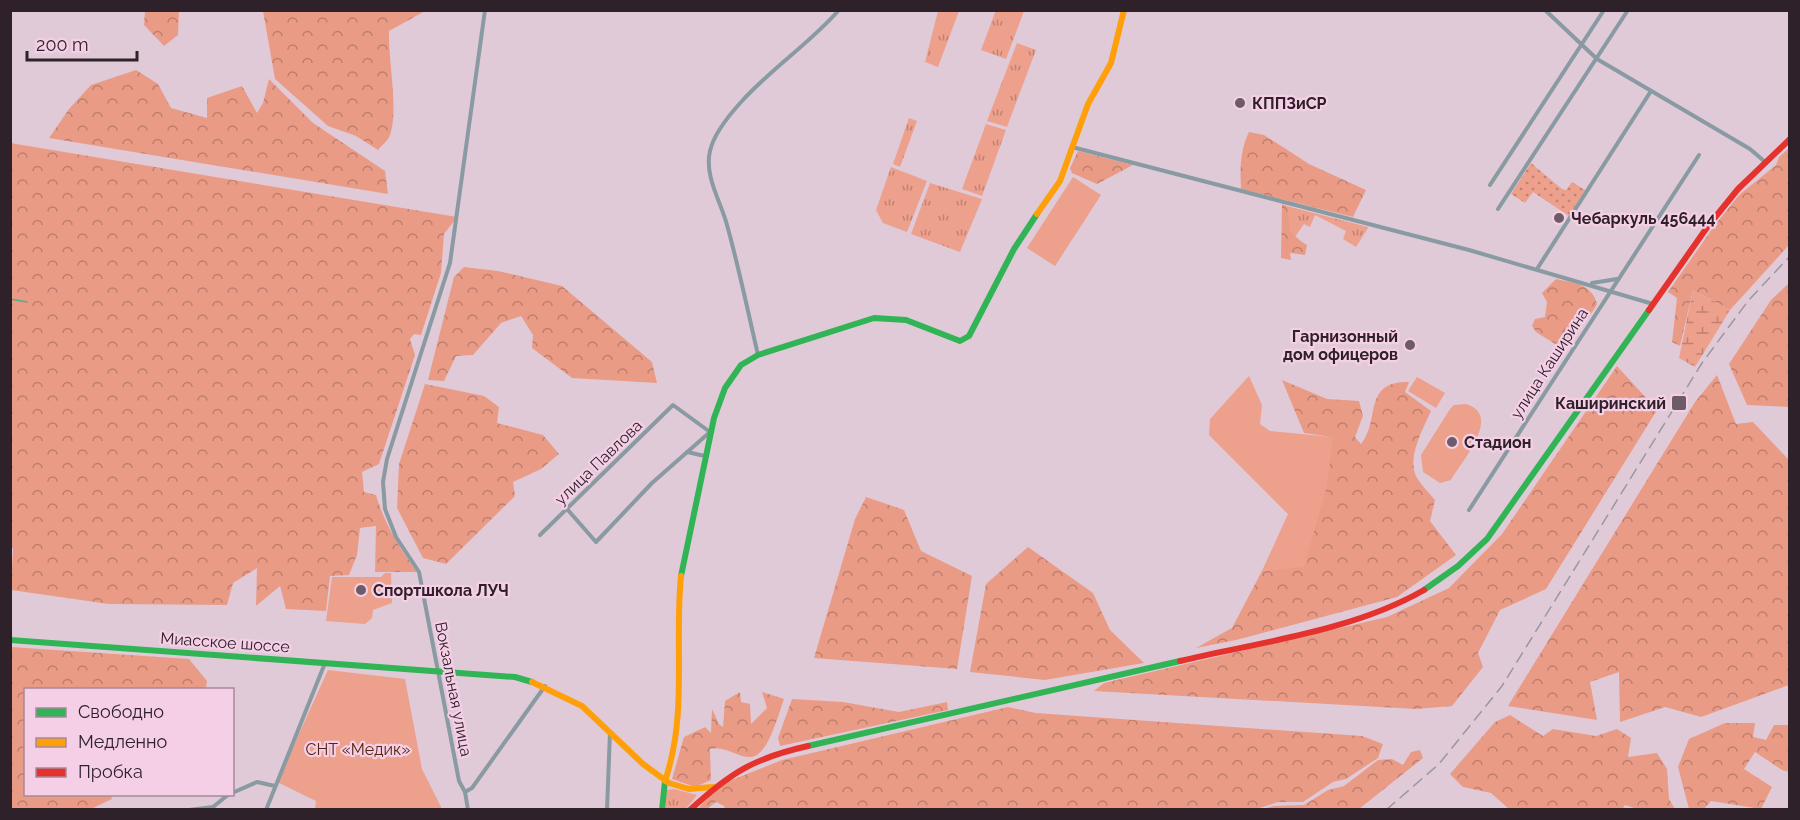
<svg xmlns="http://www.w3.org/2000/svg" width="1800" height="820" font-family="Raleway,sans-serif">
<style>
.grass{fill:url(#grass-tufts)}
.forest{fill:url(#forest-crowns)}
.wetland{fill:url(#wetland-marsh)}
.park{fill:url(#park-dots)}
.garden{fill:#eda08c}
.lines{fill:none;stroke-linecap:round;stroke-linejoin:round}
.stream{stroke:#54ac8c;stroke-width:1.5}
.street{stroke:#899aa2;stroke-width:4}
.fast{stroke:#30b455;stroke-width:6}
.slow{stroke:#ff9f0a;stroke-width:6}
.jam{stroke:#e5322d;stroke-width:6}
.rail{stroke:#9997a1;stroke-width:1.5;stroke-dasharray:12 6;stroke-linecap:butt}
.poi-dot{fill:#6d5c67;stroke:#f5cfe6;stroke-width:2}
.labels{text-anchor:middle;stroke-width:4.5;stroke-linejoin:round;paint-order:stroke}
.poi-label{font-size:16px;font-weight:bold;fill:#2f212a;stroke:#f5cfe6;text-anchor:start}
.street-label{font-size:16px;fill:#2f212a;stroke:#f5cfe6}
.park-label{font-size:16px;fill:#562512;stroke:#f5cfe6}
</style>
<defs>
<pattern id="grass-tufts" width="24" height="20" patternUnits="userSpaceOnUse" patternTransform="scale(1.5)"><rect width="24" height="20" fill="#eda08c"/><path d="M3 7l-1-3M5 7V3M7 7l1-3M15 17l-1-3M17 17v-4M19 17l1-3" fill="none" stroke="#c08273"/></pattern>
<pattern id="forest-crowns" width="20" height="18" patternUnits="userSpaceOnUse" patternTransform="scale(1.5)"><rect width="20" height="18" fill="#ea9b86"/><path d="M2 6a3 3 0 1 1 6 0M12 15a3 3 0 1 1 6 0" fill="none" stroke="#be7e6e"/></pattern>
<pattern id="wetland-marsh" width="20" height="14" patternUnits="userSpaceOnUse" patternTransform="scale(1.5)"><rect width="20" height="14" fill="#eda08c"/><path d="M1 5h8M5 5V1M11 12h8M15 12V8" fill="none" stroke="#c08273"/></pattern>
<pattern id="park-dots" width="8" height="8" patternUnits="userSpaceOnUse" patternTransform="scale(1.5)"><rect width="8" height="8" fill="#eda08c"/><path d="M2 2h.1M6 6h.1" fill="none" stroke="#c08273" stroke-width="1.8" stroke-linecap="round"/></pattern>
</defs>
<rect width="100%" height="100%" fill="#e0cad7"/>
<g class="grass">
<path d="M996,10L1024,11L1006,59L981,50Z"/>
<path d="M938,11H959L938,67L925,62Z"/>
<path d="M1017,43L1036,50L1007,127L987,121Z"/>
<path d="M909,118L917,121L900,167L893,164Z"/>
<path d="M986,124L1006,130L982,196L962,189Z"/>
<path d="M891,167L927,181L907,232L883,223L876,210Z"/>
<path d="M930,183L982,199L960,252L911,234Z"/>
<path d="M1287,206L1368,227V228L1356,247L1343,239L1346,231L1315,215L1310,227L1304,224L1295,237L1287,221Z"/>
<path d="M674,789L697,795L686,809L665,810L667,790Z"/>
</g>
<g class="forest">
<path d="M145,11H179L178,35L164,46L144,25Z"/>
<path d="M263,11H425L389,31C388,60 399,112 390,135C388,141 381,146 378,150L356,136L328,126L275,79Z"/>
<path d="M136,70L158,84L171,108L207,118V98L242,86L257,113L263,103L269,79L313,123L385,171L388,194L49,138L69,109L91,85Z"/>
<path d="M1249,132L1264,135L1309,164L1366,190L1353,217L1241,189C1240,169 1240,150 1249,132Z"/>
<path d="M10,143L457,217L444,234L441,273L421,335L414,334L410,339L415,355L379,464L362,472L364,492L376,495C385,525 399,547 417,572H375L376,526L360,528L357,555L349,575L330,576L326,611L286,609L280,586L256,606L257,568L233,583L227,605L109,604L11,590L13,548L10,547Z"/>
<path d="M1789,148V245L1730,310L1693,290L1680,346L1672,342L1677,298L1668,292L1715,225L1739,195L1776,165L1779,157Z"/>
<path d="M1078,151L1133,165L1097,184L1072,173L1070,168Z"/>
<path d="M1282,204L1287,206C1291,226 1286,232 1307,245L1305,255L1290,253L1291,260L1281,258Z"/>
<path d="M464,267L498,271L562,286L652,362L657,383L572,378L532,348L533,335L521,316L501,323L473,355L456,356L444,381L428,380L454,277Z"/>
<path d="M1556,279C1574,283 1592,284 1597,304C1591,316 1583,322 1574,332C1571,336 1569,344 1565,350L1536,332L1532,326L1535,319L1545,317L1547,302L1542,293Z"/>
<path d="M1789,283V407L1747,405L1729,364L1771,300Z"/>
<path d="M1617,366L1657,410L1546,589L1500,610L1478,653L1483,667L1452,706L1416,709L1094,691L1104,683L1387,617L1449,588L1502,534Z"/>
<path d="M1717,375L1736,424L1753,422L1789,460V685L1701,717L1665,707L1620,722L1619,672L1590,682L1597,720L1508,706L1695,402Z"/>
<path d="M1282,380L1327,399L1359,401L1363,416L1355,437L1361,444C1381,420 1362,381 1409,382L1405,392L1431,411C1423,429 1406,459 1417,478C1422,486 1429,493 1435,500L1430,521L1456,555L1397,597L1236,640L1196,648L1232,628L1262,571L1304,566L1332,437L1304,433Z"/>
<path d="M425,384L484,396L499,407L497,423L543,435L559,454L541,469L513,482L515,496L446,564L423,558L397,508L399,464Z"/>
<path d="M866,497L904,510L921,551L972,576L957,669L814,658L855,519Z"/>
<path d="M1028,547L1093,593L1110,630L1144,663L1045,680L970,672L986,584Z"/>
<path d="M11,647L189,659L207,681L206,689L26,690V794L111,795L112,799L91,809H11Z"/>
<path d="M740,692L741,702L750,704L751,724L767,708L762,692L784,699C779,712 768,758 750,757C736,757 725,745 710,749L711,780L695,787L672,779L684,737L705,727L711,733L712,709L719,724L723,727L725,701Z"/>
<path d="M792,699L843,702L899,712L947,702L948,710L780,746L778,738Z"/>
<path d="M1008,707L1036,713L1362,736L1383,744L1378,758L1346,779L1333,782L1303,802H1278L1257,809L725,810L724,806L716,802L707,809L697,810L719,785L782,760Z"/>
<path d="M1510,715L1543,736L1553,729L1596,736L1617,729L1631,738L1628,757L1657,753L1667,769L1669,799L1675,809H1637L1625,805L1622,810L1509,809L1491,793L1463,787L1450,774L1495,722Z"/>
<path d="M1725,723H1755L1753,737L1766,740L1774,725H1789V772L1782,770L1755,752L1744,769L1772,787L1761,809L1711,801L1704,809H1689L1678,767L1689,739Z"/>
<path d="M1420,750L1423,758L1359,809H1264L1273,806L1304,805L1328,790L1344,786L1378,760L1392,759L1403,765L1411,752Z"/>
</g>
<path class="wetland" d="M1693,290L1730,310L1695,367L1679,358Z"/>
<path class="park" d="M1531,163L1562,189L1566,190L1572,182L1585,190L1569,216L1533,192L1525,203L1511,194Z"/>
<g class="garden">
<path d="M1073,177L1101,195L1055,266L1027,248Z"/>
<path d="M1249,376L1262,405L1260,424L1270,431L1333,437L1327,486L1304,567L1262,571L1288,514L1209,435L1210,419Z"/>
<path d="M1417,377L1445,393L1436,408L1408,391Z"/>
<path d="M1466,404C1503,415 1462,461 1451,480L1440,483L1423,472L1421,455L1450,409L1454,405Z"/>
<path d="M385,573H391L392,603L373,610L372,618L365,624L326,621L332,577H381Z"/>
<path d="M328,670L405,679L422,769L442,809H446H315L316,801L277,782Z"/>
</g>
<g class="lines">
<path class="stream" d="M10,299L27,302"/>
<g class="street">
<path d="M1545,10L1597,59L1750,149L1764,161"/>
<path d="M1072,147L1469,250L1653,304"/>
<path d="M1490,185L1604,10"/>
<path d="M1498,209L1628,10"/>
<path d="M1537,269L1651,91"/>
<path d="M1592,283L1617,279"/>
<path d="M758,355C748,312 739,268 727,225C721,202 704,176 710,151C714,133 730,114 742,101C772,68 809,44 839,10"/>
<path d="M687,452L705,456"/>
<path d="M1469,510L1699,155"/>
<path d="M540,535L673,405L710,432L652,483L596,542L567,509"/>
<path d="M465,792L472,788L545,686"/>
<path d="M232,793L257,782L275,786"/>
<path d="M189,810L213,807L229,794"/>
<path d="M266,810L325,663"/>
<path d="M468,810L465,792L459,781L419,572L396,537L385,509L383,482L387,459L450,263L485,10"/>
<path d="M607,810L610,732"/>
</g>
<g class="fast">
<path d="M681,576L714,418L725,388L741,365L758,355L874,318L906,320L960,341L969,336L1014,249L1037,214"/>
<path d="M1424,590L1458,566L1487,539L1649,310"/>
<path d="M10,640L515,677L532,682"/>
<path d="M808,746L1180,661"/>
<path d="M662,810L665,781"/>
</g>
<g class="slow">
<path d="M1037,214L1060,181L1088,104L1111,63L1124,10"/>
<path d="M532,682L582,706L643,764L669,783L689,789L713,787"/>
<path d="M665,781C688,713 674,646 681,576"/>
</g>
<g class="jam">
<path d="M1649,310L1708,226L1738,189L1790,139"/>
<path d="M1180,661C1260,642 1353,631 1424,590"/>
<path d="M690,810C730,773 754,758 808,746"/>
</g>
<path class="rail" d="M1386,810L1439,764L1502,686L1702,363L1748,301L1790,256"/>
</g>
<g class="poi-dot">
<circle cx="1240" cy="103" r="6"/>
<circle cx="1559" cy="218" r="6"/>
<circle cx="1410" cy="345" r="6"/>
<rect x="1671" y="395" width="16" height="16" rx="3"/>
<circle cx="1452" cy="442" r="6"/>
<circle cx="361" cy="590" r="6"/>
</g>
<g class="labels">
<g class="poi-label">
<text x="1252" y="109">КППЗиСР</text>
<text x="1571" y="224">Чебаpкуль 456444</text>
<text x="1398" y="342" text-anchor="end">Гарнизонный<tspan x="1398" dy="18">дом офицеров</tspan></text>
<text x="1666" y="409" text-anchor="end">Каширинский</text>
<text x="1464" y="448">Стадион</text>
<text x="373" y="596">Спортшкола ЛУЧ</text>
</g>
<g class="street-label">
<text transform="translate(1549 363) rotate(-57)" y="6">улица Каширина</text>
<text transform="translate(598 462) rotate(-44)" y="6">улица Павлова</text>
<text transform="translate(225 642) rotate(4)" y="6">Миасское шоссе</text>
<text transform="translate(454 689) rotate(79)" y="6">Вокзальная улица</text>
</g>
<g class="park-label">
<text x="358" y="755">СНТ «Медик»</text>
</g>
</g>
<rect width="1800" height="820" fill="none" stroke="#2f212a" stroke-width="24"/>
<rect x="24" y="688" width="210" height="108" fill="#f5cfe6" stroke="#a6899b" stroke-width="1.5"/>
<rect x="36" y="708" width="30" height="9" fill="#30b455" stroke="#a6899b" stroke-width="1.5"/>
<text x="78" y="718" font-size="18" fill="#2f212a">Свободно</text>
<rect x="36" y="738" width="30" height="9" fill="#ff9f0a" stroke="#a6899b" stroke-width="1.5"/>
<text x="78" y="748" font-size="18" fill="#2f212a">Медленно</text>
<rect x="36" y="768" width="30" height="9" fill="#e5322d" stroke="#a6899b" stroke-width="1.5"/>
<text x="78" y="778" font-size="18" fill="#2f212a">Пробка</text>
<path d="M27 51v9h110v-9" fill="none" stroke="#2f212a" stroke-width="3"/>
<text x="36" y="51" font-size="18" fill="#2f212a" stroke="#f5cfe6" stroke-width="4.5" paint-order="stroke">200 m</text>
</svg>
